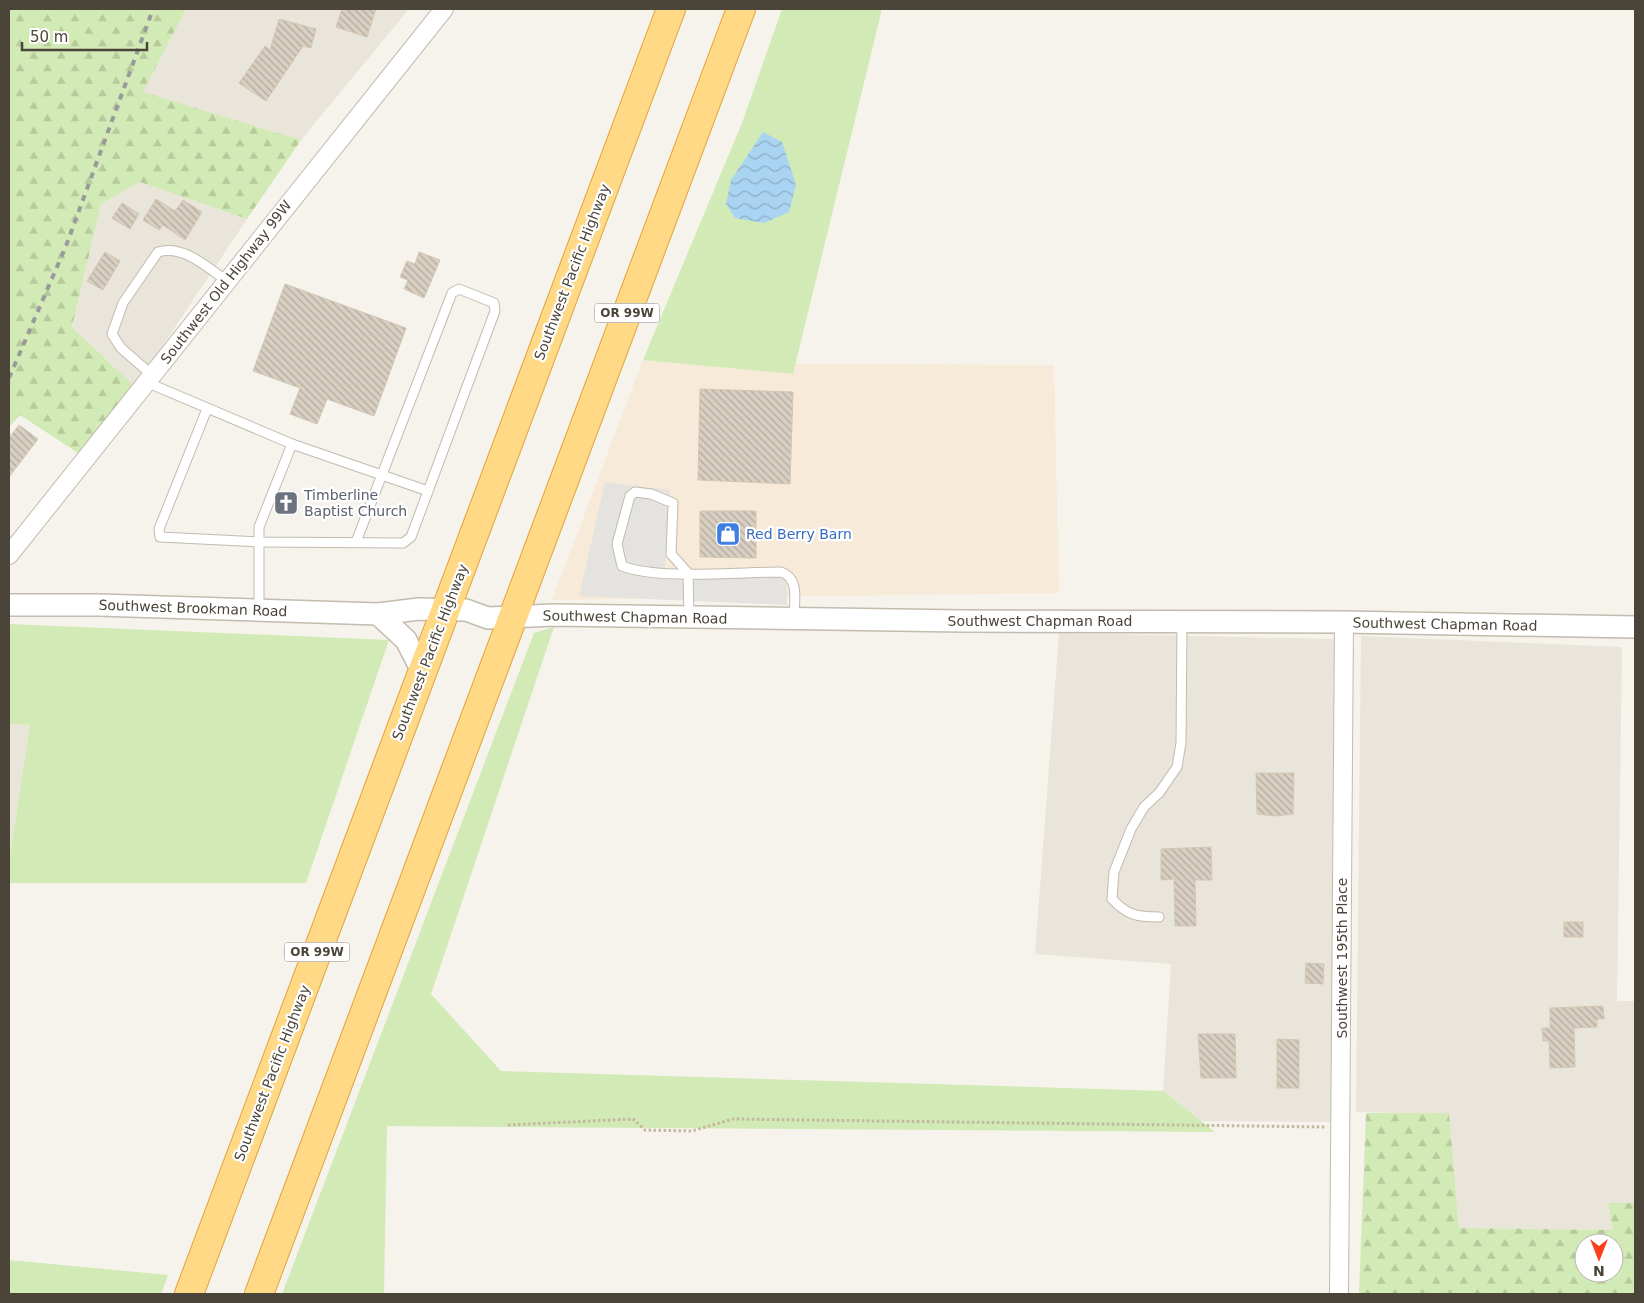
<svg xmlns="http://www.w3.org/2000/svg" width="1644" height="1303" font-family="'DejaVu Sans',sans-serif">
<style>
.residential{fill:#eae5da}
.commercial{fill:#f7ead8}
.grass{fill:#d2eab5}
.forest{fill:url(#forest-firs);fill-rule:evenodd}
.parking{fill:#e5e3e0}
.water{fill:url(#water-waves)}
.building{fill:url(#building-back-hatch);stroke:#d3c7b4}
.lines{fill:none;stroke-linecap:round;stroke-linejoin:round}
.service-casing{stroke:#c2bbae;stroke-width:11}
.minor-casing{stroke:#c2bbae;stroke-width:20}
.tertiary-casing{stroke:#c2bbae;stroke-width:24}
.trunk-casing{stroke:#e0a43c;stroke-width:30}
.path{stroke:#c4b79f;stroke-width:3;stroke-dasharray:2.5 2.5;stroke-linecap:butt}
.service{stroke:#fff;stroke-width:9}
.minor{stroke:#fff;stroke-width:18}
.tertiary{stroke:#fff;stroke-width:21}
.trunk{stroke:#ffd985;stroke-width:28}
.rail{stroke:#9a9a9a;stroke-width:4;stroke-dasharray:6 6;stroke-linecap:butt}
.labels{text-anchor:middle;stroke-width:4.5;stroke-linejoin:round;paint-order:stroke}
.shield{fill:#fff;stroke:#817c74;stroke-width:1}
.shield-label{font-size:12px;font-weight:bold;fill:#4b4439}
.street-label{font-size:14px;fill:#4b4439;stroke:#fff}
.worship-label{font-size:14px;fill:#5b616d;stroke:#fff;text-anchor:start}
.shop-label{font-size:14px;fill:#366cbe;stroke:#fff;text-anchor:start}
</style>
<defs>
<pattern id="forest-firs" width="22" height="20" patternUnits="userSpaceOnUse" patternTransform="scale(1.25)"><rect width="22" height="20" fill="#d2eab5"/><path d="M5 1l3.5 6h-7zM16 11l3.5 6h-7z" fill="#b6ca9c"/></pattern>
<pattern id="water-waves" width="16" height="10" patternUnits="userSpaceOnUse" patternTransform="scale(1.25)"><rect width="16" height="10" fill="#a9d4f2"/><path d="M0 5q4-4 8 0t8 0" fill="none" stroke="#8caec5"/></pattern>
<pattern id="building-back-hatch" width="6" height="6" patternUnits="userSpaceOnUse" patternTransform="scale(1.25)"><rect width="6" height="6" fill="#d8cfc1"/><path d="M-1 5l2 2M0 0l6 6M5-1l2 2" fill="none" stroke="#b1aa9e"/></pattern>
</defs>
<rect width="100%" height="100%" fill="#f6f3ec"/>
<g class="residential">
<path d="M186,9H409L301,140L142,92Z"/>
<path d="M140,182L247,219L135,387L72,327L101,204Z"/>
<path d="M1059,633L1335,639L1337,1122L1201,1121L1163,1091L1171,964L1035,954Z"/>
<path d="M1361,636L1622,647L1617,1001H1635V1203H1608L1613,1230L1459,1228L1449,1114L1356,1112Z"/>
<path d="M9,724L30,725L9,861Z"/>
</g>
<path class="commercial" d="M643,360L792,374L794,364L1054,365L1059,593L552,600Z"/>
<g class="grass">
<path d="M782,9H882L793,374L643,360L742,123Z"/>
<path d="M9,624L389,640L306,883H9V861L30,725L9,724Z"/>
<path d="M554,627L431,994L501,1071L1163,1091L1215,1132L387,1126L384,1294H282L534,633Z"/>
<path d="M9,1260L168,1275L161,1294H9Z"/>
</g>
<g class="forest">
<path d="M9,9H186L143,92L301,140L247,219L140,182L101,204L72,327L135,387L81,455L20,415L9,427Z"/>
<path d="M1366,1113H1449L1459,1228L1613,1230L1608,1203H1635V1294H1359ZM1584,1243H1614V1273H1584Z"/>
</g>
<path class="parking" d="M605,482L670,490L665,569H786L787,605L579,596Z"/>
<path class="water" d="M763,132L782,142L796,185L789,212L764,223L735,218L726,204L731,180Z"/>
<g class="building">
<path d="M342,9H376L367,37L336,27Z"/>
<path d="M279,19L316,29L311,48L303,46L266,101L239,83L265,46L270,50Z"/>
<path d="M156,199L175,211L183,200L202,212L185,240L163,225L159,230L143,220Z"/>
<path d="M122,203L139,214L130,229L112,218Z"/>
<path d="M105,252L120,261L103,290L87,281Z"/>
<path d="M419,252L440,260L424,298L404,289L408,280L400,277L407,261L415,264Z"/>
<path d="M285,284L406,328L374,416L327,399L317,424L290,414L300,388L253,371Z"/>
<path d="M700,389L793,392L790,484L698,480Z"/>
<path d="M19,425L38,439L9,477V438Z"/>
<path d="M700,511H756V558L700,557Z"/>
<path d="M1256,773H1294L1293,814L1275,816L1257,814Z"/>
<path d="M1211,847L1212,880H1195L1196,926H1175L1174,879L1161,880V849Z"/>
<rect x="1564" y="922" width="19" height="15"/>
<path d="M1306,963L1324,964L1323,984L1305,983Z"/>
<path d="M1603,1006L1604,1019H1597V1027L1574,1028L1575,1067L1550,1068L1549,1041H1543L1542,1028H1550V1008Z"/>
<path d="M1198,1034H1235L1236,1078H1201Z"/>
<path d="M1277,1039L1299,1040V1088H1277Z"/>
</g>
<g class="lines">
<defs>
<g id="service">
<path d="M152,375L121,348L112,334L123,303L158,252C183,244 208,268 227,281"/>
<path d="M146,382L292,444L259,527V610"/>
<path d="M207,409L159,529L160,537L260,542L403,543L411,537L495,311L494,303L459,289L452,293L356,542"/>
<path d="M292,444L428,491"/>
<path d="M689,617L688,573L671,554L673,503L651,494L635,492L630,496L617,544L622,566C657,580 740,572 781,572C800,578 794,601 794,618"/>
<path d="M1159,917C1137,917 1127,915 1112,899L1114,872L1131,829L1144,807L1159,793L1177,767L1181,743L1182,622"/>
</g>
<g id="minor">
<path d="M9,555L444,9"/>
<path d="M1339,1294L1344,622"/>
</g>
<g id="tertiary">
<path d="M9,605H99L378,614L419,609L466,610L488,618L553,615L963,621L1344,622L1635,627"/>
<path d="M378,614L406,640L422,671"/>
</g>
<g id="trunk">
<path d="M189,1294L671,9"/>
<path d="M259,1294L741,9"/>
</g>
</defs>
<use href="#service" class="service-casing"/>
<use href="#minor" class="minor-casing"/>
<use href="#tertiary" class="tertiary-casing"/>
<use href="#trunk" class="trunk-casing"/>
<path class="path" d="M508,1125L633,1119L645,1130L692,1131L733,1119L1325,1127"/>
<use href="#service" class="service"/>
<use href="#minor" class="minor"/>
<use href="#tertiary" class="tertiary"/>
<use href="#trunk" class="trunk"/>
<path class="rail" d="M9,378L66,246L153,9"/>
</g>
<defs>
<symbol id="church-square" viewBox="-11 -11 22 22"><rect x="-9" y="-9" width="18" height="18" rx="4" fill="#6b7280" stroke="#fff"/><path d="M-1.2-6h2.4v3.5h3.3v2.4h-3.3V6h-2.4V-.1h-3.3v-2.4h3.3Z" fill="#fff"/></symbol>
<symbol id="shop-square" viewBox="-11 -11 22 22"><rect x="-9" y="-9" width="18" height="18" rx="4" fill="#3f7fe0" stroke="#fff"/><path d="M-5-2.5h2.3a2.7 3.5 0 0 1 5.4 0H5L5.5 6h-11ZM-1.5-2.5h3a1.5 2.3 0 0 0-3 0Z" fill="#fff"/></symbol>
</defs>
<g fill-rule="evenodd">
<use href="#church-square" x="272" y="489" width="28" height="28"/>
<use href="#shop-square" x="714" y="520" width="28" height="28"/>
</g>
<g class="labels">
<g class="shield">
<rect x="594.5" y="303.5" width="65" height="19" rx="4"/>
<rect x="284.5" y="942.5" width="65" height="19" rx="4"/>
</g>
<g class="shield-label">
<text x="627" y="317">OR 99W</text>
<text x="317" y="956">OR 99W</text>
</g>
<g class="street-label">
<text transform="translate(572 272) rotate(-69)" y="5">Southwest Pacific Highway</text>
<text transform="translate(226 282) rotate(-52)" y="5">Southwest Old Highway 99W</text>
<text transform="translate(193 608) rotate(2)" y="5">Southwest Brookman Road</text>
<text transform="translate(635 617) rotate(1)" y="5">Southwest Chapman Road</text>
<text x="1040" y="626">Southwest Chapman Road</text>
<text transform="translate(1445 624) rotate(1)" y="5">Southwest Chapman Road</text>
<text transform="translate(430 652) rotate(-69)" y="5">Southwest Pacific Highway</text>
<text transform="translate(1342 958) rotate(-90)" y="5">Southwest 195th Place</text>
<text transform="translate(272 1073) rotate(-69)" y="5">Southwest Pacific Highway</text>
</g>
<g class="worship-label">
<text x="304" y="500">Timberline<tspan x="304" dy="16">Baptist Church</tspan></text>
</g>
<g class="shop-label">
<text x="746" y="539">Red Berry Barn</text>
</g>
</g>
<rect width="1644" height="1303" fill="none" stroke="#4b4439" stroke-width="20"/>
<g transform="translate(1599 1258) rotate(180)"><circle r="24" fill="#ffffff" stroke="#b7b4b0"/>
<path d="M0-4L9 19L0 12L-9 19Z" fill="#fc3f1d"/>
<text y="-8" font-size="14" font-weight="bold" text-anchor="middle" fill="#4b4439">N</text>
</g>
<path d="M22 42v8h125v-8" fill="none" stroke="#4b4439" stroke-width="2.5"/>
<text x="30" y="42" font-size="15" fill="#4b4439" stroke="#ffffff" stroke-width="4" paint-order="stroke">50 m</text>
</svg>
